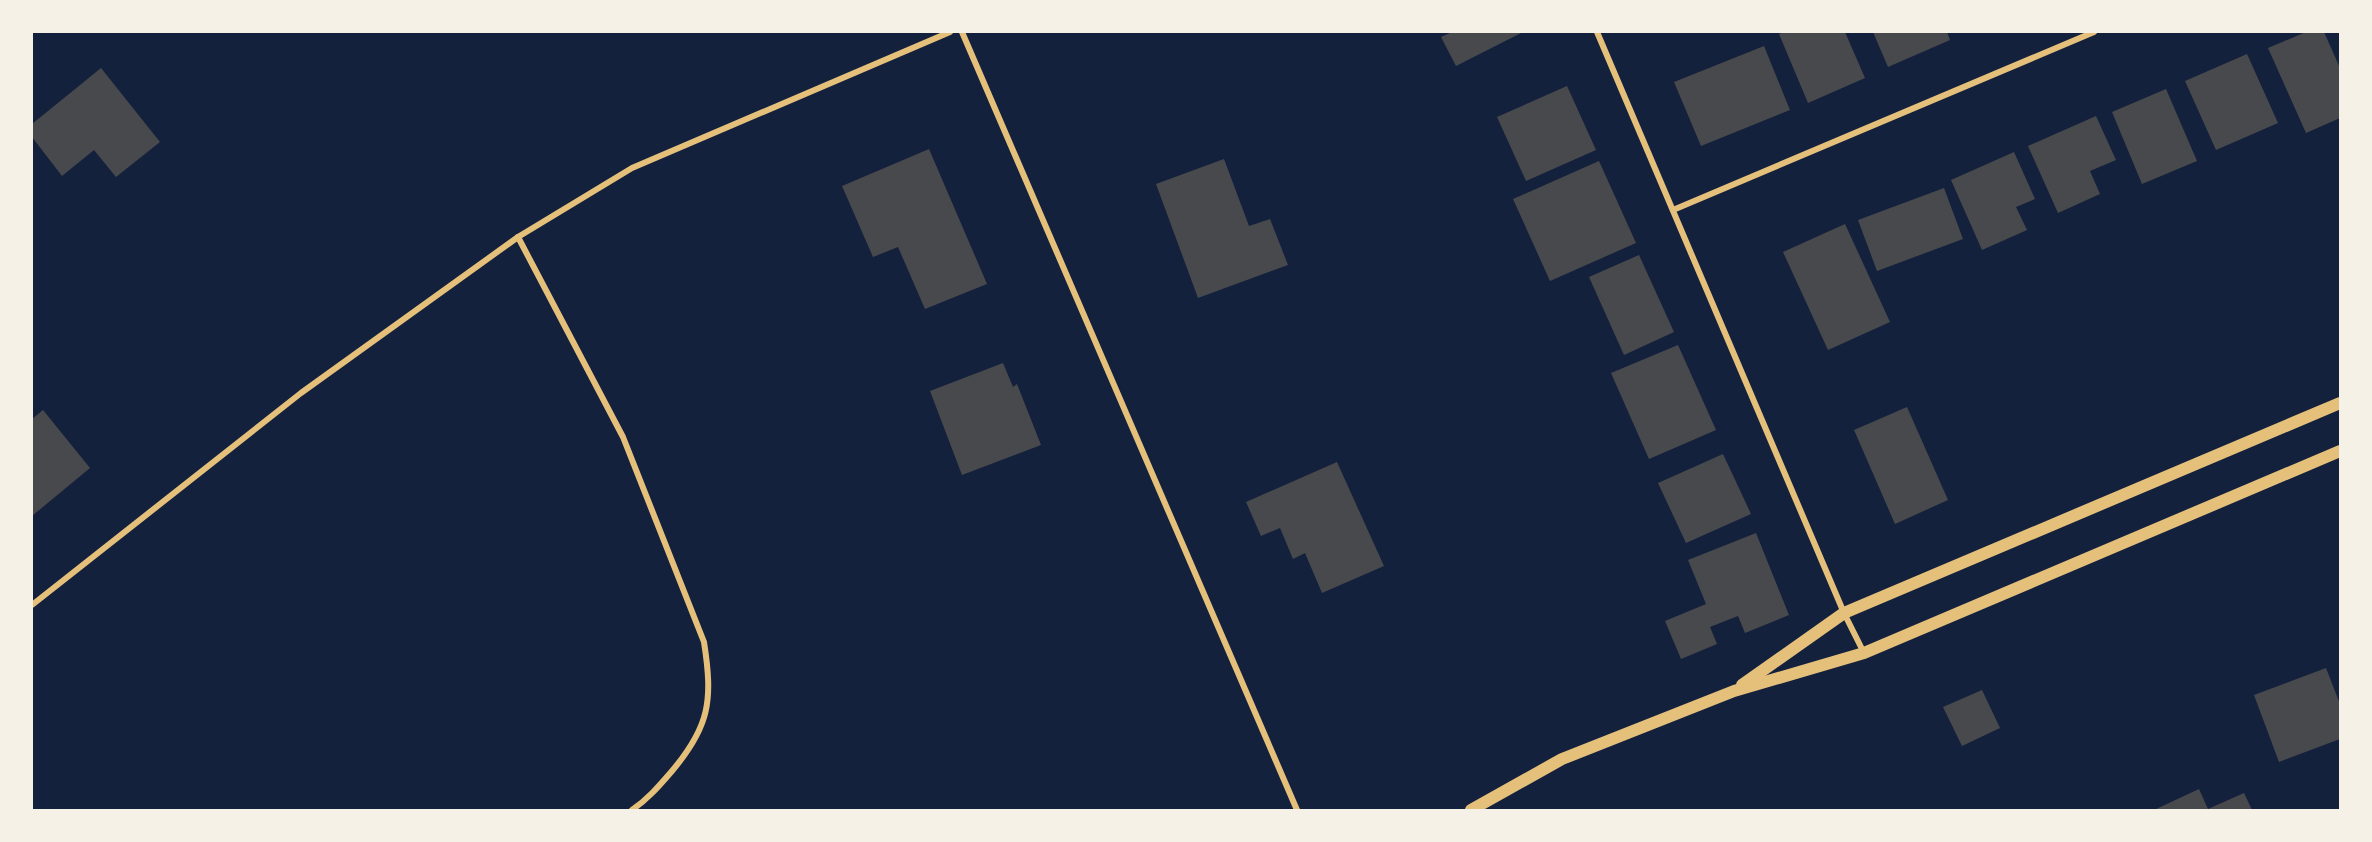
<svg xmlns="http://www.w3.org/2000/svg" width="2372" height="842" font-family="'Open Sans',sans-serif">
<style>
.building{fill:#48494c}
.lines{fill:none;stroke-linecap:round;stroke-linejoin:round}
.minor{stroke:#e5c07b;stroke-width:6}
.secondary{stroke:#e5c07b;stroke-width:12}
</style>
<rect width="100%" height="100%" fill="#14213d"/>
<g class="building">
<path d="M1452,32H1523L1456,66L1441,37Z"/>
<path d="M1784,32H1845L1865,78L1808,103L1779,34Z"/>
<path d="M1873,32H1947L1950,40L1888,67Z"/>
<path d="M2306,32H2324L2340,68V118L2306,133L2268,48Z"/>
<path d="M1764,46L1790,110L1701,146L1674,82Z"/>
<path d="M2247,54L2278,123L2216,150L2185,81Z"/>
<path d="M101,68L160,142L116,177L94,150L62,176L32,137V124Z"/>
<path d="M1567,86L1596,150L1526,181L1497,117Z"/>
<path d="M2166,89L2197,161L2142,184L2112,112Z"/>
<path d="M2096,116L2116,160L2090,171L2100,194L2058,213L2028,146Z"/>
<path d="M929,149L987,284L925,309L898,247L873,257L842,186Z"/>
<path d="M2014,152L2035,199L2016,207L2027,230L1982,250L1951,180Z"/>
<path d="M1224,159L1249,226L1270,219L1288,265L1198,298L1156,184Z"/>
<path d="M1599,161L1636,243L1550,281L1513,199Z"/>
<path d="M1944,188L1963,239L1877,271L1858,220Z"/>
<path d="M1845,224L1890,322L1828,350L1783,252Z"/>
<path d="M1639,255L1674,332L1624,355L1589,277Z"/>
<path d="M1678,345L1716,430L1649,459L1611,373Z"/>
<path d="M1003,363L1013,387L1017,384L1041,445L962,475L930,391Z"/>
<path d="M1907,407L1948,500L1895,524L1854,430Z"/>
<path d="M43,410L90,468L32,516V419Z"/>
<path d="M1723,454L1751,514L1686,543L1658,483Z"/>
<path d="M1337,462L1384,566L1322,593L1305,553L1293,559L1280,528L1261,536L1246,502Z"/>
<path d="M1756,533L1789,615L1745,633L1738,616L1710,627L1717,644L1681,659L1665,621L1706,604L1688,560Z"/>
<path d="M2326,668L2340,704V739L2279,762L2254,695Z"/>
<path d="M1982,690L2000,728L1962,746L1943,707Z"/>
<path d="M2199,789L2208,809L2244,793L2252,810H2154Z"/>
</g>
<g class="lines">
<g class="minor">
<path d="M962,32L1297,810"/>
<path d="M1597,32L1844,613L1864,653"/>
<path d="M1673,210L2094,32"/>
<path d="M518,237L623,437L704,642C713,700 710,726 672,771C659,786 648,799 632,810"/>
<path d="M32,605L301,393L518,237L632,168L950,32"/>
</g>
<g class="secondary">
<path d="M1742,685L1844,613L2340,403"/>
<path d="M1471,810L1562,759L1734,691L1864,653L2340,451"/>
</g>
</g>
<rect width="2372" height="842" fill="none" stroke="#f6f1e7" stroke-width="66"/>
</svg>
